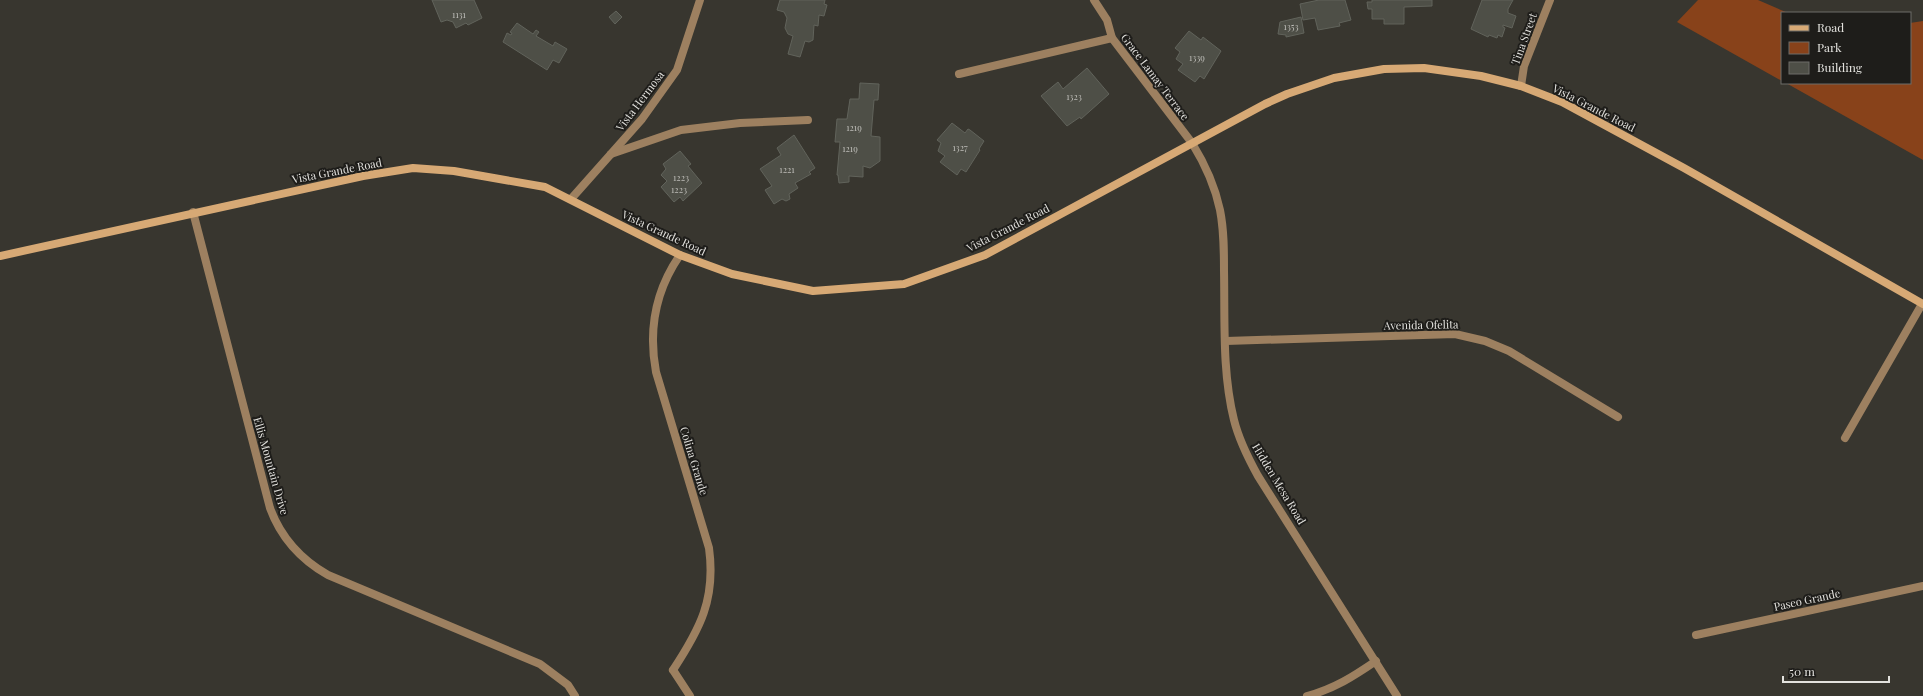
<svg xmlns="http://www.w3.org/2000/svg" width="1923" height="696" font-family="'Playfair Display',serif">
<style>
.green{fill:#88421a}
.building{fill:#4e4f47;stroke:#61635b}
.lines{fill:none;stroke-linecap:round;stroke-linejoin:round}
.lane{stroke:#9d8060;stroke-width:8}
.street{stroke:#9d8060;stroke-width:8}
.secondary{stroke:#d7a975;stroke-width:8}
.labels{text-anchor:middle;stroke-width:4;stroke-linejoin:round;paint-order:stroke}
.number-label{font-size:9px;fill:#bebdb8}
.street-label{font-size:11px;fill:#e3e2de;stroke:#1e1d1a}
</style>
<rect width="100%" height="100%" fill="#38362f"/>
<g class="green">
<path d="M1698,0H1758L1788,13H1782V81L1677,22Z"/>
<path d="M1923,21V160L1786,83H1910V23Z"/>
</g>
<g class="building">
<path d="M432,0H474L482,18L468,25L466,23L456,28L453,22L447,20L441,22Z"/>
<path d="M780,0H825L824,4L827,5L824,16L819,15L818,26L814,25L813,40L809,42L805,41L800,57L788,54L793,36L788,34L785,28L787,18L784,12L777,10Z"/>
<path d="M1319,0H1345L1351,20L1339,23L1340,26L1318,30L1315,18L1303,20L1300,4Z"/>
<path d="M1372,0H1432V6L1404,7V24H1384V19H1372V9H1368L1367,2H1372Z"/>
<path d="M1482,0H1513L1508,9V13L1516,16L1512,28L1503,25V27L1505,28L1502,37L1498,35L1497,38L1489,35L1488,37L1471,29Z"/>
<path d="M616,11L622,17L615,24L609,17Z"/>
<path d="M1301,17L1304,33L1286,37V35L1278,34L1280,22Z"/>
<path d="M517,23L533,34L536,30L539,32L536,36L553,46L555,42L567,49L559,63L553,60L547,70L503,42L507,33L511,35L512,33L510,32Z"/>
<path d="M1189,31L1201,40L1203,37L1221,51L1204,79L1200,76L1195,82L1178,70L1183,64L1176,59L1180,52L1175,48Z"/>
<path d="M1087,68L1109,94L1081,119L1080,117L1067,126L1041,96L1058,82L1063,89Z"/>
<path d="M860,83L879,84L878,100H874L871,136L880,137V161L870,168L863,166V177L849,176V182L839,183L838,175H837L840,142H835L837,119H847L850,99H859Z"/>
<path d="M952,123L965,133L968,129L970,130L984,141L979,149L980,150L966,172L961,169L957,175L940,162L945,156L938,151L941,143L937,140Z"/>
<path d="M794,135L815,168L809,172L811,174L795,183L798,188L789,194L790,199L786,201L782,199L774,204L765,190L772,186L760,169L781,155L777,148Z"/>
<path d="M680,151L691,164L688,166L702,183L683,201L680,197L674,202L661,187L667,181L661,175L666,169L663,164Z"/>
</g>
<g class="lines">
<g class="lane">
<path d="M959,74L1112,38"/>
<path d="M611,154L681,130L740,123L808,120"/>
<path d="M193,212L270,508C281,538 300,559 328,575L540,664L568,685L575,696"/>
<path d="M673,670L690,696"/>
</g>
<g class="street">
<path d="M1094,0L1107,20L1112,38L1192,143C1205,164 1215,186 1220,210C1224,230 1224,250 1224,271C1225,320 1222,372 1234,420C1239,440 1248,458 1258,476L1397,696"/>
<path d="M1521,86L1524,66L1550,0"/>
<path d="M571,199L642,119L677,70L700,0"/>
<path d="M1226,341L1455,334L1485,341L1509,351L1618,417"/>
<path d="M1845,438L1922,304"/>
<path d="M1696,635L1923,586"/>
<path d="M673,670C700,629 716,599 709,548L656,372C648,329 655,291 680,255"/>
<path d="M1307,696C1334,689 1354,676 1376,661"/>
</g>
<path class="secondary" d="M0,256L363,176L413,168L454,171L545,187L680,255L732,274L813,291L904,284L985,255L1265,104L1287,94L1334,78L1384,69L1424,68L1481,76L1521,86L1562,102L1684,168L1923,304"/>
</g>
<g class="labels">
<g class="number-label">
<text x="459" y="18">1131</text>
<text x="1291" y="30">1353</text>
<text x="1197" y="61">1339</text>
<text x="1074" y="100">1323</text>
<text x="854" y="131">1219</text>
<text x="960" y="151">1327</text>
<text x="850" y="152">1219</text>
<text x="787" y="173">1221</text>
<text x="681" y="181">1223</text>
<text x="679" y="193">1223</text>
</g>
<g class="street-label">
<text transform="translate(1524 39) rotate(-70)" y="4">Tina Street</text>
<text transform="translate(1155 77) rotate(53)" y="4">Grace Lamay Terrace</text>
<text transform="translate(640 101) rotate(-53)" y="4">Vista Hermosa</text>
<text transform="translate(1594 108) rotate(27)" y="4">Vista Grande Road</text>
<text transform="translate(337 171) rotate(-11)" y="4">Vista Grande Road</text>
<text transform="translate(1008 228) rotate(-27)" y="4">Vista Grande Road</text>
<text transform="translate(664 233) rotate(25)" y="4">Vista Grande Road</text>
<text transform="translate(1421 325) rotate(-1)" y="4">Avenida Ofelita</text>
<text transform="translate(694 461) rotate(73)" y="4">Colina Grande</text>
<text transform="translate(271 466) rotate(74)" y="4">Ellis Mountain Drive</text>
<text transform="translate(1279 484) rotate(59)" y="4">Hidden Mesa Road</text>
<text transform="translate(1807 600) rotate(-12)" y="4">Paseo Grande</text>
</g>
</g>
<rect x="1781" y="12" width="130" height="72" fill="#1e1d1a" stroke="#6d6c68"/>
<rect x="1789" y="25" width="20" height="6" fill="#d7a975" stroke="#6d6c68"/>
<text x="1817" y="32" font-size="12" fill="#e3e2de">Road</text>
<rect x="1789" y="42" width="20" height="12" fill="#88421a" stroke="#6d6c68"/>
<text x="1817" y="52" font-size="12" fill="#e3e2de">Park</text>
<rect x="1789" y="62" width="20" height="12" fill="#4e4f47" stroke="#6d6c68"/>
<text x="1817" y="72" font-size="12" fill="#e3e2de">Building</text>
<path d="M1783 676v6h106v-6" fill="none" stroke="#e3e2de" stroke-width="2"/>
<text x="1789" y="676" font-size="12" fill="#e3e2de" stroke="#1e1d1a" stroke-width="3" paint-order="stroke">50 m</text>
</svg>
